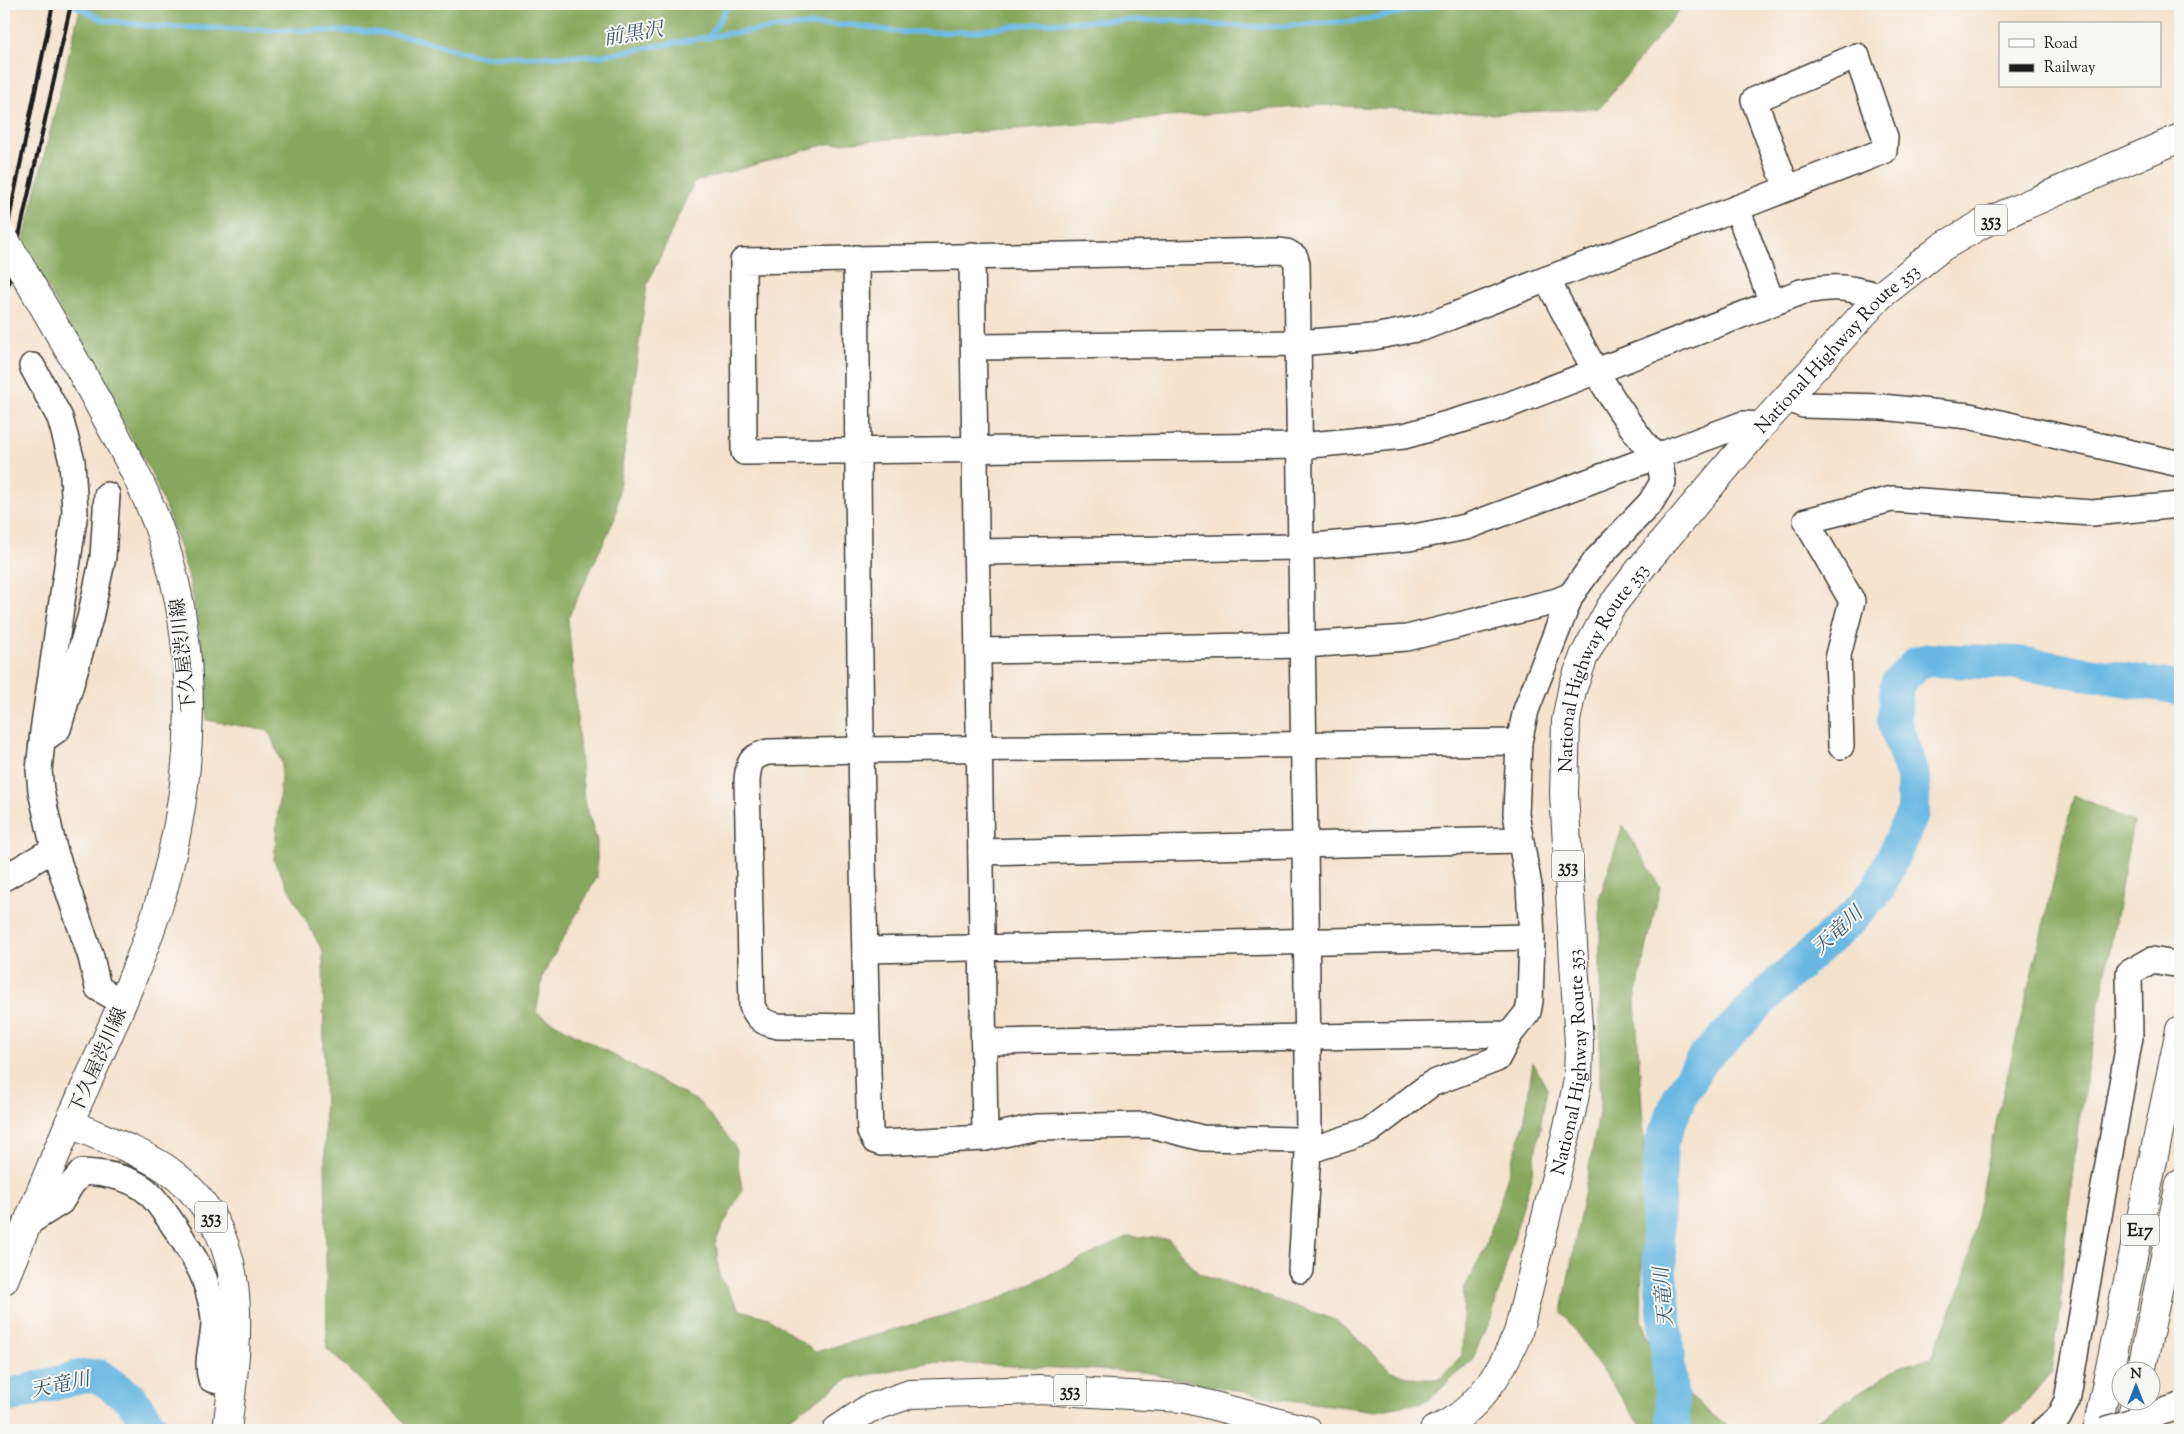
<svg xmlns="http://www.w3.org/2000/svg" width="2184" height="1434" font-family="'Sorts Mill Goudy','Noto Serif JP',serif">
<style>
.forest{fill:#86a85c;stroke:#51623c}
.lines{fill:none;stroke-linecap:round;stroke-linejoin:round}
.stream{stroke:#68b8e3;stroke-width:5.5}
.river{stroke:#68b8e3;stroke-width:34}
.minor-casing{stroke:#3d3a36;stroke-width:28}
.major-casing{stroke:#3d3a36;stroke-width:30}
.highway-casing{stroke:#3d3a36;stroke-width:30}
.minor{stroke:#fff;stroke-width:25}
.major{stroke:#fff;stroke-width:28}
.highway{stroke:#fff;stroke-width:28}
.rail{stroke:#1c1c1c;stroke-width:4}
.minor-bridge-casing{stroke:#3d3a36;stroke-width:28;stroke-linecap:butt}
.major-bridge-casing{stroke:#3d3a36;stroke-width:30;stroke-linecap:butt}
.minor-bridge{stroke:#fff;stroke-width:25}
.major-bridge{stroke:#fff;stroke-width:28}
.labels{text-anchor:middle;stroke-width:4;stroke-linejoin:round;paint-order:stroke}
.shield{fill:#f6f6f2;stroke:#5d5d5c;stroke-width:1}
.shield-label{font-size:18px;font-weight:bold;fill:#1c1c1c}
.street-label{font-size:19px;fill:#1c1c1c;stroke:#f6f6f2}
.water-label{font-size:20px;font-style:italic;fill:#3a5a6c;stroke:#f6f6f2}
</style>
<rect width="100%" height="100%" fill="#f6f6f2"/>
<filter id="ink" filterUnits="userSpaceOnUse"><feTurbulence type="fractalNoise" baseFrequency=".02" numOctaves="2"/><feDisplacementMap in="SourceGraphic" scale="10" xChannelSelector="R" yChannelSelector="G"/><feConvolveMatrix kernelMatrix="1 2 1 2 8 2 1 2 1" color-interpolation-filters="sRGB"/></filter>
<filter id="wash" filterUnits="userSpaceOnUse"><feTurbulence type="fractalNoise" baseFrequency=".0096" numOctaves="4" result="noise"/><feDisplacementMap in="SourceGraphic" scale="20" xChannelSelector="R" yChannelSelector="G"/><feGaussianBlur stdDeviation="1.12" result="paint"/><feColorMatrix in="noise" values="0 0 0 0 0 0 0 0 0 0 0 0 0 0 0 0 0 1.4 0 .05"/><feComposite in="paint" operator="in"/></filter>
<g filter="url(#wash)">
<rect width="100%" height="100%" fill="#f5e2cc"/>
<g class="forest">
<path d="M81,4H1684L1600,108L1489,114L1325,105L1065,125L827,144L694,182L647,285L615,518L568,618L584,798L597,841V877L543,975L536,1013L699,1102L735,1146L742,1189L716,1240L719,1276L740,1310L769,1318L815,1352L992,1302L1129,1236L1169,1239L1198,1273L1335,1320L1360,1341L1391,1371L1418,1379H1440L1462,1355L1464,1289L1485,1249L1524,1124L1533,1062L1547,1089L1531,1178L1492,1315L1472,1360L1428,1401L1376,1411L1274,1398L1143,1372L931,1362L848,1379L771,1430H414L327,1349L323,952L274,861L282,764L269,731L207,720L200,634L188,574L173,527L152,474L23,243Z"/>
<path d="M2074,795L2133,822L2078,1126L2062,1270L2061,1307L2051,1372L2021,1408L1993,1430H1801L1900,1367L1931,1358L1965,1277L1989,1153Z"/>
<path d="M1623,825L1660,887L1635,1000L1644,1138L1641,1319L1661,1373L1731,1430H1644L1562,1312L1600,1108V896Z"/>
</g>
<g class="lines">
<g class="stream">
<path d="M72,4L103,20L158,27L375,32L414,38L480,57L600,56L725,34L806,25H853L899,32H969L1020,25L1082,21L1171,20L1210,25L1268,27L1358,21L1442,4"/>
<path d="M709,38L729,4"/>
</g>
<g class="river">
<path d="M4,1397L80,1377L99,1376L131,1399L153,1430"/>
<path d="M1674,1430L1657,1228L1661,1144L1680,1096L1703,1059L1785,977L1847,923L1878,889L1913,813V777L1894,721L1897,684L1917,663L1929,660L2018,663L2180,688"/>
</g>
</g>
</g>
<g filter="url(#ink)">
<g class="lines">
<defs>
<g id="minor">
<path d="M1737,208L1884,151L1885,137L1857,56L1754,100L1787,188"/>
<path d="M972,256L985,1138"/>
<path d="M856,258C859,549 860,841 870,1132L875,1141L881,1143L985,1138L1036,1127L1151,1125L1202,1138L1297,1140L1304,1138L1309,1131L1297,264L1295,257L1287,252L1280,251C1101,254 922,257 743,261L744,452L1300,446L1404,436L1493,411L1801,292C1836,285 1847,287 1880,296"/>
<path d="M1547,279L1737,208L1772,303"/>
<path d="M974,347L1298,343L1373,337L1422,328L1547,279C1580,343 1608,401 1655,457L1466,527L1409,538L1301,547L977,552"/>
<path d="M32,366L60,418L72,461L75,512L43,731L39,770L41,791L54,849L91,957L98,988L122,1002"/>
<path d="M1787,398L1803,405L1882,407L1969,416L2180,464"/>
<path d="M978,651L1303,645L1407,638L1557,601L1571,595"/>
<path d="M44,739L58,729L90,618L103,557L107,495"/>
<path d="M1841,746L1838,655L1852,601L1806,521L1892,499L2092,513L2180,505"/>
<path d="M981,852L1520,840"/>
<path d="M4,878L54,849"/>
<path d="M865,950L1532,937"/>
<path d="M866,1027L778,1026C763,1023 758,1019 752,1006L747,780C749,762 750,757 768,752L863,750L1519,742"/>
<path d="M984,1042L1510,1034L1528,1012L1530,1001L1532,937L1529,886L1516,814L1519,742L1526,710L1571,595L1597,559L1651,502L1663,482L1661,469L1655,457L1743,424L1762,425"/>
<path d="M28,1223L61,1202L71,1185L82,1172C103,1173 127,1176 144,1189C159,1199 197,1260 204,1278C208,1290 213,1306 214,1319C215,1339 205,1359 211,1379L232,1385"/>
<path d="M1301,1270L1308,1151L1369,1131L1431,1084L1497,1059L1510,1034"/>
<path d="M2044,1430L2058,1418L2067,1401L2130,1037L2129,973L2152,960L2180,965"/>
</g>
<path id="major" d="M69,1123C102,1049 139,972 162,894C194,779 201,654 163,540C143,480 110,426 81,371"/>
<g id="highway">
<path d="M4,1280L69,1123C101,1138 136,1149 165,1168C256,1230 238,1337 227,1430"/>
<path d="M2141,1372L2180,1184"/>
<path d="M837,1430L868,1409L910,1394L1039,1390L1183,1398L1307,1430"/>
<path id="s1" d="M1434,1430C1476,1414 1501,1373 1518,1333L1571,1114L1578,1079L1579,1044L1564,794L1566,721L1572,690L1584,656L1610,608L1645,563L1762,425L1880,296L1942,247L1982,224L2180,138"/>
<path d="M2097,1430L2180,1030"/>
<path d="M2129,1430L2135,1402"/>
</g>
</defs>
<use href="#minor" class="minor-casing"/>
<use href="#major" class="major-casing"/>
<use href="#highway" class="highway-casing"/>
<use href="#minor" class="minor"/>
<use href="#major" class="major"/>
<use href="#highway" class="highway"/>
<g class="rail">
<path d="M4,244L53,4"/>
<path d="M4,303L71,4"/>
</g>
<defs>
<path id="minor-bridge" d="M2104,1430L2180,1406"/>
<path id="major-bridge" d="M4,238L81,371"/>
</defs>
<use href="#minor-bridge" class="minor-bridge-casing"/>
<use href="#major-bridge" class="major-bridge-casing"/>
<use href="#minor-bridge" class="minor-bridge"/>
<use href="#major-bridge" class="major-bridge"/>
</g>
</g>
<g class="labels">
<g class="shield">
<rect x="1975" y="204.5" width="32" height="31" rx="4"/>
<rect x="1552" y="850.5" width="32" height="31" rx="4"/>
<rect x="195" y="1201.5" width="32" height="31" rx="4"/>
<rect x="2121" y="1214.5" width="38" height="31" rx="4"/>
<rect x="1054" y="1374.5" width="32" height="31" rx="4"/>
</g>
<g class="shield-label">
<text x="1991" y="226">353</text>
<text x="1568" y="872">353</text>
<text x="211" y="1223">353</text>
<text x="2140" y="1236">E17</text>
<text x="1070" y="1396">353</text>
</g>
<g class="street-label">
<text dy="7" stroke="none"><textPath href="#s1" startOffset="1219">National Highway Route 353</textPath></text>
<text transform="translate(182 655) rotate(-96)" y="7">下久屋渋川線</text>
<text dy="7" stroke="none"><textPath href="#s1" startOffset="814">National Highway Route 353</textPath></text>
<text transform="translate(97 1060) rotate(-66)" y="7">下久屋渋川線</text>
<text dy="7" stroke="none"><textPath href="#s1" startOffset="409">National Highway Route 353</textPath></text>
</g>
<g class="water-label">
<text transform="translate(633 33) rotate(-9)" y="7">前黒沢</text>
<text transform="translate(1837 930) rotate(-43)" y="7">天竜川</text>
<text transform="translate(1663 1297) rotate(-95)" y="7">天竜川</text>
<text transform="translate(60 1384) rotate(-12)" y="7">天竜川</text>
</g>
</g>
<rect width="2184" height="1434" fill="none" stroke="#f6f6f2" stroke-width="20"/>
<rect x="1999" y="22" width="162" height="65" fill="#f6f6f2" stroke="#9f9f9c"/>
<rect x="2009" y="39" width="25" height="8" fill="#ffffff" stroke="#9f9f9c"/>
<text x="2044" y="48" font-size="15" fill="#1c1c1c">Road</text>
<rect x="2009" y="64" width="25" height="8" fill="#1c1c1c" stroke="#9f9f9c"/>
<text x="2044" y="72" font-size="15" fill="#1c1c1c">Railway</text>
<g transform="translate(2136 1386)"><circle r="24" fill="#f6f6f2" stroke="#9f9f9c"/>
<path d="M0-4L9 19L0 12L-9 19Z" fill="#1f6fb2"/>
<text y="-8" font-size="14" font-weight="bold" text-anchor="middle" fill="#1c1c1c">N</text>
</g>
</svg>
